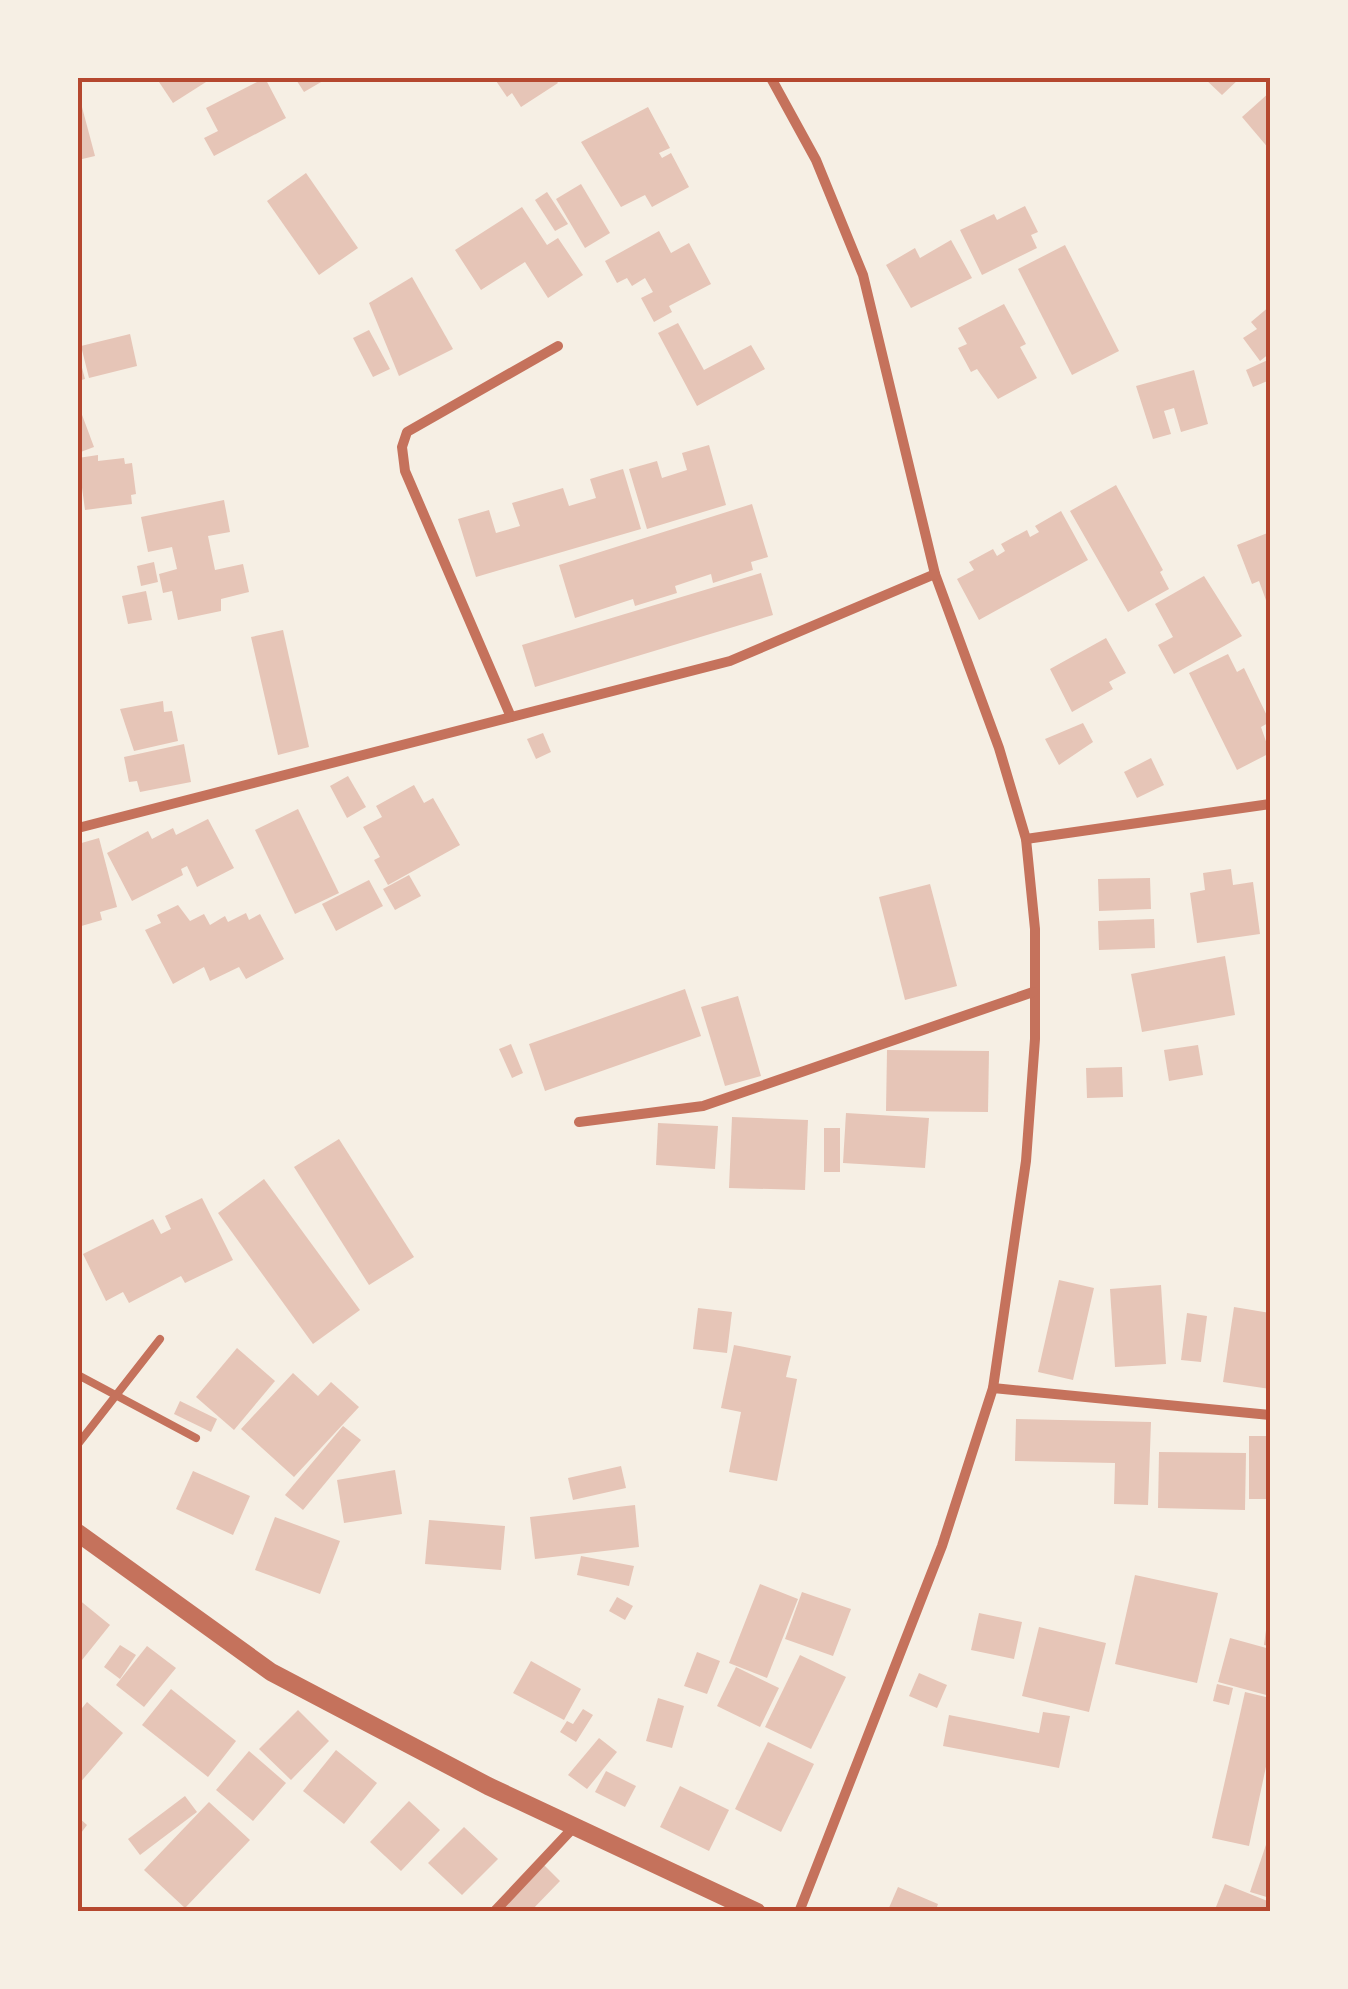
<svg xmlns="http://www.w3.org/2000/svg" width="1348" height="1989" font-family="'Archivo Narrow',sans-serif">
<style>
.building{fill:#e6c5b7}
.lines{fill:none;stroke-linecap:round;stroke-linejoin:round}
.service{stroke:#c5725c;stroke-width:8}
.minor{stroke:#c5725c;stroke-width:10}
.tertiary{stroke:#c5725c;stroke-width:18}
.neatline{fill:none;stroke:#b5482f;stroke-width:4}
</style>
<rect width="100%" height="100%" fill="#f6efe4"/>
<g class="building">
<path d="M166,78H203L206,82L173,103L159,82Z"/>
<path d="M265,78L286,118L214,156L204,138L218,131L206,108Z"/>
<path d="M295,78H328L304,92Z"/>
<path d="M494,78H554L558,83L521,107L512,93L507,97Z"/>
<path d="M1204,78H1240L1222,95Z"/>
<path d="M78,92L95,156L78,160Z"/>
<path d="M1270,92V150L1242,117Z"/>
<path d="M648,107L670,148L659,153L662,158L671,153L689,187L652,207L645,195L621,207L581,142Z"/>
<path d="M306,173L358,248L319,275L267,201Z"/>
<path d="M581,184L610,233L585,248L556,199Z"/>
<path d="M547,192L568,224L555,231L535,200Z"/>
<path d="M1025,206L1038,232L1031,235L1037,248L982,275L960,230L994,214L997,220Z"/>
<path d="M522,207L547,245L558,238L583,275L548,298L525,262L481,290L455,250Z"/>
<path d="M659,231L671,253L689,243L711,284L669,306L672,312L654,322L641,298L653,292L645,278L632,286L627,278L617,283L605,261Z"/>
<path d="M951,240L972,278L911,308L886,265L915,248L920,258Z"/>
<path d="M1065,245L1119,351L1072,375L1018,269Z"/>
<path d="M412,277L453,349L399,376L369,303Z"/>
<path d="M1004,304L1026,344L1020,347L1037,378L998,399L977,369L971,372L958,348L967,344L958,328Z"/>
<path d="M1270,306V353L1260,361L1243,338L1257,329L1251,322Z"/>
<path d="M678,323L704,370L751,345L765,369L697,406L658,333Z"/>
<path d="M369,330L390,369L373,377L353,338Z"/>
<path d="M130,334L137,366L89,378L81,346Z"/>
<path d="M78,353L85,379L78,381Z"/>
<path d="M1270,359V380L1253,387L1246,370Z"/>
<path d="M1194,370L1208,424L1181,432L1174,408L1164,411L1171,434L1153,439L1136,386Z"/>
<path d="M78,404L94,447L78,453Z"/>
<path d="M709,445L726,505L647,529L629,469L657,461L662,478L687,470L682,453Z"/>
<path d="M98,455V461L124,458L125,464L132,463L136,494L131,495L132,504L85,510L78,458Z"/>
<path d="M623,469L641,529L476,577L458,519L489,510L496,533L520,526L512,503L563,488L569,506L596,498L590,479Z"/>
<path d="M1116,485L1163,570L1160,572L1169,589L1128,612L1070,511Z"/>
<path d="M224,500L230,532L208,536L215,570L243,564L249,592L221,599V611L178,620L172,591L163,593L159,574L177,569L172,547L148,552L141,517Z"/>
<path d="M752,504L768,557L751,562L753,570L713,583L711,574L675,586L677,593L635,606L633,599L575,618L559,565Z"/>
<path d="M1061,511L1088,560L979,620L957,579L974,570L969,562L993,549L997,556L1005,551L1001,544L1027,530L1030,537L1039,532L1035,526Z"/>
<path d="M1270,532V602L1267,603L1259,581L1252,584L1237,545Z"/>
<path d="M154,562L158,582L141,586L137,566Z"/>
<path d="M761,573L773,615L535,687L522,645Z"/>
<path d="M1204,576L1242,636L1174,674L1158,645L1173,637L1155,604Z"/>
<path d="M146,591L152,620L128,624L122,596Z"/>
<path d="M283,630L309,747L278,755L251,637Z"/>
<path d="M1106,638L1126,673L1109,682L1113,689L1072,712L1050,669Z"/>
<path d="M1228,654L1237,672L1244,668L1270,722L1261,727L1270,753L1237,770L1189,673Z"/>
<path d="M163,701L164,712L172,711L178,741L134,751L120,709Z"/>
<path d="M1083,723L1093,742L1059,765L1045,739Z"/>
<path d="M543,733L551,752L536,759L527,739Z"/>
<path d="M184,744L191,782L140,792L137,781L129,782L124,757Z"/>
<path d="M1151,758L1164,785L1137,798L1124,772Z"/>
<path d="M348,776L366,807L347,818L330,786Z"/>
<path d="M414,785L424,803L433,798L460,845L388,885L374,860L380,857L363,827L382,817L376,806Z"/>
<path d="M298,809L339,893L295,914L255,830Z"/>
<path d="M208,819L234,868L197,887L187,866L181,869L183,875L132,901L107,853L148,831L152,839L173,828L176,835Z"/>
<path d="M99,838L117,907L100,912L102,920L78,927V844Z"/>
<path d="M1231,869L1233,885L1253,882L1260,934L1197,943L1190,893L1205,890L1203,873Z"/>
<path d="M409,875L421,896L395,910L383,889Z"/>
<path d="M1150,878L1151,909L1099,911L1098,879Z"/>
<path d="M369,880L383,906L336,931L322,904Z"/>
<path d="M930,884L957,986L905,1000L879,897Z"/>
<path d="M178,905L190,921L204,914L210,925L225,916L228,922L246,913L249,920L260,914L284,959L246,979L239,967L210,981L204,967L173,984L145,930L161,923L157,915Z"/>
<path d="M1154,919L1155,948L1099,950L1098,921Z"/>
<path d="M1225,956L1235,1015L1142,1032L1131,974Z"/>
<path d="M685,989L701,1036L545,1091L529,1044Z"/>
<path d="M738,996L761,1076L725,1086L701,1007Z"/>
<path d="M511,1044L523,1073L512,1078L499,1049Z"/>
<path d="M1198,1045L1203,1075L1169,1081L1164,1050Z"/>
<path d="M887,1050L989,1051L988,1112L886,1111Z"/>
<path d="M1122,1067L1123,1097L1087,1098L1086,1068Z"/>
<path d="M846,1113L929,1118L925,1168L843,1163Z"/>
<path d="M732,1117L808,1120L805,1190L729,1188Z"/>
<path d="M658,1123L718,1126L715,1169L656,1165Z"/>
<rect x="824" y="1128" width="16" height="44"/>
<path d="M339,1139L414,1257L369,1285L294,1167Z"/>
<path d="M264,1179L360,1310L313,1344L218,1213Z"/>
<path d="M202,1198L233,1260L185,1283L181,1276L129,1303L123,1292L106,1301L83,1254L153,1219L161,1234L171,1229L165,1216Z"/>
<path d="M1059,1280L1094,1288L1073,1380L1038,1372Z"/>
<path d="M1161,1285L1166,1364L1115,1367L1110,1289Z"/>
<path d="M1234,1307L1270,1313V1389L1223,1382Z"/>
<path d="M698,1308L732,1312L727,1353L693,1349Z"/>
<path d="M1187,1313L1207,1316L1201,1362L1181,1360Z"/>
<path d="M734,1345L791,1356L786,1377L797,1379L777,1481L729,1472L741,1412L721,1408Z"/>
<path d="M237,1348L275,1381L234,1430L196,1397Z"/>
<path d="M293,1373L318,1396L331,1382L359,1407L294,1477L241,1429Z"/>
<path d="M180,1401L217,1419L211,1432L174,1414Z"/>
<path d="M1016,1419L1151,1422L1148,1505L1114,1504L1115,1463L1015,1461Z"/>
<path d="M343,1426L361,1440L303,1510L285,1495Z"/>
<rect x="1249" y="1436" width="21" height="63"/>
<path d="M1159,1452L1246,1453L1245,1510L1158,1508Z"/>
<path d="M621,1466L626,1488L573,1500L568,1478Z"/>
<path d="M395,1470L402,1514L344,1523L337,1480Z"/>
<path d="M193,1471L250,1496L233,1535L176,1509Z"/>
<path d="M635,1505L639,1547L535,1559L530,1517Z"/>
<path d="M275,1517L340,1541L320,1594L255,1570Z"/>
<path d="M429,1520L505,1526L501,1570L425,1564Z"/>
<path d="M581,1556L634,1566L629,1586L577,1575Z"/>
<path d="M1135,1575L1218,1593L1197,1683L1115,1664Z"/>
<path d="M760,1584L798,1599L767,1678L729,1663Z"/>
<path d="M802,1592L851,1609L833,1656L785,1639Z"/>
<path d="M617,1597L633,1606L625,1620L609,1611Z"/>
<path d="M78,1599L110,1625L78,1665Z"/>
<path d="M979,1613L1022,1622L1014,1659L971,1650Z"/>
<path d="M1268,1615H1270V1646L1264,1645Z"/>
<path d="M1039,1627L1106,1643L1089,1712L1022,1696Z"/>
<path d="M1230,1638L1270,1649V1696L1218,1682Z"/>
<path d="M120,1645L136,1655L120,1679L104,1667Z"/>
<path d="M147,1646L176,1668L144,1707L116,1685Z"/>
<path d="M697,1652L720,1661L707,1694L684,1686Z"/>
<path d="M800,1655L846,1677L811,1749L765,1727Z"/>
<path d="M531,1661L581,1689L564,1720L513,1693Z"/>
<path d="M736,1667L779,1688L760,1727L717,1706Z"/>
<path d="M919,1673L947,1685L937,1708L909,1696Z"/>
<path d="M1217,1684L1233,1688L1229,1705L1213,1701Z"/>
<path d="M171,1689L236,1741L208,1777L142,1725Z"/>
<path d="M1245,1692L1270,1698V1748L1249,1846L1212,1838Z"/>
<path d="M658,1698L684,1706L672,1748L646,1741Z"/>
<path d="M87,1702L123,1733L78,1785V1713Z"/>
<path d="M583,1709L593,1715L576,1742L560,1732L567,1721L573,1724Z"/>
<path d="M298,1710L329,1741L291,1780L259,1749Z"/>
<path d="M1043,1712L1070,1716L1059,1768L943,1746L949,1715L1039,1733Z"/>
<path d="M599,1738L617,1752L587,1789L568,1775Z"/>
<path d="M768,1742L814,1764L781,1832L735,1809Z"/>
<path d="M336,1750L377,1783L344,1824L303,1791Z"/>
<path d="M249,1751L286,1783L253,1821L216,1790Z"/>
<path d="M606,1771L636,1786L625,1807L595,1792Z"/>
<path d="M680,1786L729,1810L709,1851L660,1827Z"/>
<path d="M185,1796L197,1812L140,1855L128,1839Z"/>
<path d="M409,1801L440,1830L401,1871L370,1842Z"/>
<path d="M209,1802L250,1840L185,1908L144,1870Z"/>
<path d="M78,1817L87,1825L78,1837Z"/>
<path d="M464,1827L498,1859L462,1895L428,1863Z"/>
<path d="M1270,1833V1898L1250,1892Z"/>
<path d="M544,1865L560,1881L530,1912H499Z"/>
<path d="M1225,1884L1270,1902V1912H1214Z"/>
<path d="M898,1887L938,1904L935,1912L888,1910Z"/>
</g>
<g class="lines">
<g class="service">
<path d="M78,1375L196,1438"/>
<path d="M78,1444L160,1339"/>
</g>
<g class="minor">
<path d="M771,78L816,160L863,275L935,574L999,748L1026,839L1035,929V1039L1026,1161L993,1388L942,1546L799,1912"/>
<path d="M511,717L405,471L402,447L407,432L558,346"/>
<path d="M78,828L730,661L935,574"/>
<path d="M1026,839L1270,804"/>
<path d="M579,1122L703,1106L1033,992"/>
<path d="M993,1388L1270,1415"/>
<path d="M494,1912L573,1828"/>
</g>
<path class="tertiary" d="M78,1533L271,1672L488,1786L757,1912"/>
</g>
<rect width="1348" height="1989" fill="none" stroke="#f6efe4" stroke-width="160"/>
<rect x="80" y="80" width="1188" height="1829" class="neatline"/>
</svg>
